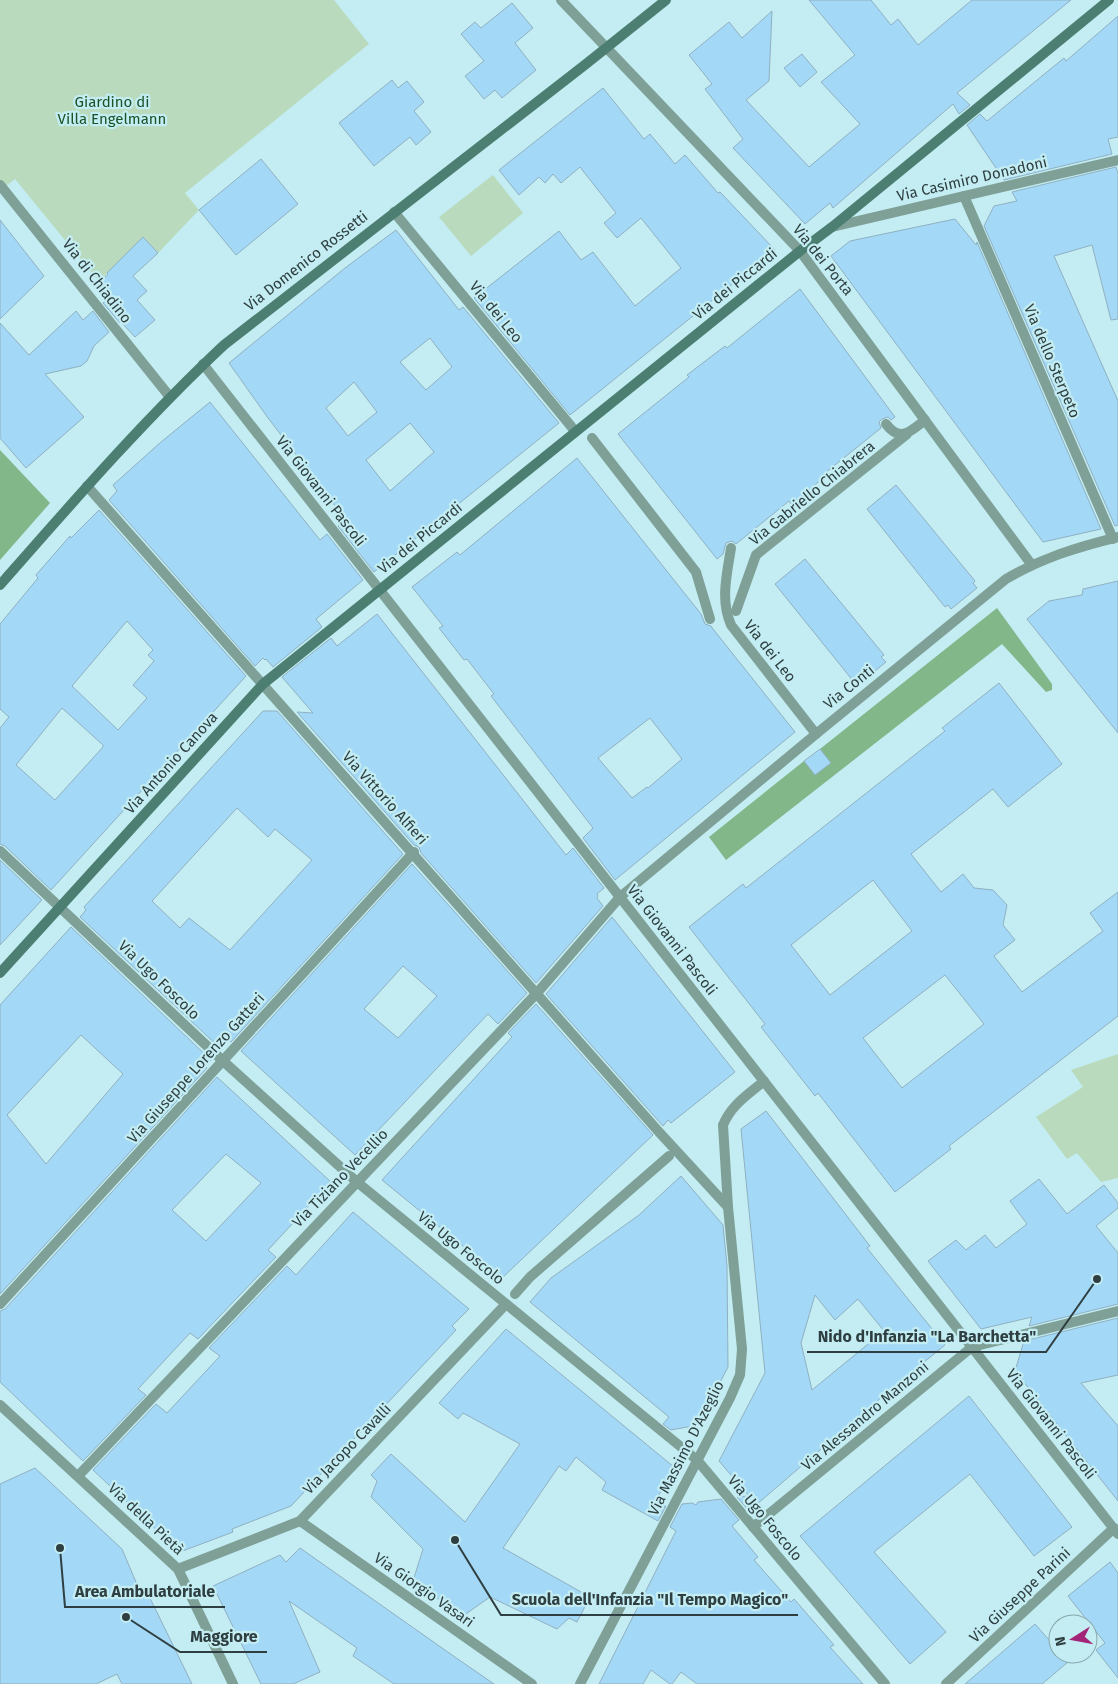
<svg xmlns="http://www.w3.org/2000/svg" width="1118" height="1684" font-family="'Fira Sans',sans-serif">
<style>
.green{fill:#b9dabd}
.forest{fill:#82b789}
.building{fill:#a3d8f6;stroke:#90b0c2;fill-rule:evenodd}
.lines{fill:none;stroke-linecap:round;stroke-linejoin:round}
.pedestrian{stroke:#7fa097;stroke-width:10}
.minor{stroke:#7fa097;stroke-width:10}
.tertiary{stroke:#7fa097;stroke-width:10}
.secondary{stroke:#4c7f72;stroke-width:10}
.labels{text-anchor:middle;stroke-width:4.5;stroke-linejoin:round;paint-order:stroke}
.park-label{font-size:15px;fill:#195226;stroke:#c3edf2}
.street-label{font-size:15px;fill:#2f3f41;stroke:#c3edf2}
.leader{fill:none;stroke:#2f3f41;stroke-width:2}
.callout-dot{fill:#2f3f41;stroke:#c3edf2;stroke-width:2}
.callout-label{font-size:16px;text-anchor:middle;font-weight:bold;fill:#2f3f41;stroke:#c3edf2;stroke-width:4.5;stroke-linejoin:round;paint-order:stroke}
</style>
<rect width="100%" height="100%" fill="#c3edf2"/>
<g class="green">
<path d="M0,0H334L369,44L185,193L199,210L158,253L143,237L107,273L100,283L15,179L5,187L0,180Z"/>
<path d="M493,175L523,213L471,256L439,217Z"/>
<path d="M1118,1054V1178L1101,1182L1077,1153L1067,1159L1036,1117L1083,1087L1071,1070Z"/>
</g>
<g class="forest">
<path d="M0,450L50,503L0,560Z"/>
<path d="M997,608L1052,684V690L1046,692L1002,644L726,860L709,837L804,761L815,775L830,763L820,749Z"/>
</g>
<g class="building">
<path d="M809,0H871L891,25L898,19L918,45L972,0H1071L957,93L970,105L959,114L953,104L833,208L830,203L805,224L733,148L743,139L705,89L712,84L689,55L729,22L742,38L772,11L769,81L746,100L809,167L860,124L821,82L855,55Z"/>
<path d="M512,3L533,28L515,43L536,70L502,98L495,90L484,99L465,76L484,61L461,34L475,22L481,28Z"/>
<path d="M1118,16V137L1108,139L1112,154L1004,180L967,125L980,114L987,121L1064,58L1066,61Z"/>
<path d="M802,54L817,72L800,87L784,68Z"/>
<path d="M392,80L398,88L407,81L424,102L414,111L431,132L416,145L410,137L374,166L339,123Z"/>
<path d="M603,88L644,139L650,134L675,164L685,155L718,193L720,192L775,250L570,415L474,298L559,231L581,260L593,252L635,306L681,268L641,218L617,238L604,223L616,213L580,167L561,183L553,174L545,183L539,177L519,195L499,170Z"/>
<path d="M261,159L298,204L236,255L199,210Z"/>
<path d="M1116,167L1118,173V319L1111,320L1092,245L1054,256L1118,401V525L1115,526L984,226L994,206L1017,201L1012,192Z"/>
<path d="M955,219L976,245L977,242L1101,529L1043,542L831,256L850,241Z"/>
<path d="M0,220L44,276L0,319Z"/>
<path d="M396,230L459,310L463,307L559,423L374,572L338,526L346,520L268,418L229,363L345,268ZM430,338L452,367L426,390L400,362ZM354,382L377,412L348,436L326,408ZM410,423L434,452L390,491L366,460Z"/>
<path d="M143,237L158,253L133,276L147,291L137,300L155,320L135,337L121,322L120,323L103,303L112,296L100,283L108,274L107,273Z"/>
<path d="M800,289L895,417L891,420L888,417L882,419L879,422L881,428L825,473L827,475L791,504L789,501L736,544L732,541L726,543L723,554L717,559L618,434L689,377L687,375L725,346L727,348Z"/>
<path d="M76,311L83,320L93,311L109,332L94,346L87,361L81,366L45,374L84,417L26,468L0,438V323L29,355Z"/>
<path d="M210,402L320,540L327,534L363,580L316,619L322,627L273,667L266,659L265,660L263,658L255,666L109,500L117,491L113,485L161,442Z"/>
<path d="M577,458L701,614L705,624L711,626L713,629L795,732L615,880L583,838L593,828L491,696L494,694L467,659L464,660L439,628L443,626L412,587L457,552L460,555ZM650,718L682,759L648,788L647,787L632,798L598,758Z"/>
<path d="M896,485L975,581L973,583L977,588L951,609L948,605L945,607L867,509Z"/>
<path d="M99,510L246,676L51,890L5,846L0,844V728L9,717L0,709V624L38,578L36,575L70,536L71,538ZM127,621L153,650L148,655L154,661L133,685L147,698L118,730L72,686ZM62,708L103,745V747L55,800L16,765Z"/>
<path d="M805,559L884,655L881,657L886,662L859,684L856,680L854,682L775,584Z"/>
<path d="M1118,581V733L1027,619L1049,601L1082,595L1083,589Z"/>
<path d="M377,614L566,855L573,848L604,888L597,894L598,896L597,898L603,906L536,983L421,853L419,847L414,845L297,712L313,713L282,677L331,638L337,646Z"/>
<path d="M999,683L1062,764L1008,807L993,789L911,854L941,892L963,874L974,888L993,890L1007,905L1003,925L1015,940L994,956L1022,992L1103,931L1090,913L1118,892V1016L949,1146L951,1149L895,1192L818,1093L815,1096L761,1027L765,1024L689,927L743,884L746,888L945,731L942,728ZM873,880L912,931L830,995L791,945ZM945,975L984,1024L902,1088L863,1038Z"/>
<path d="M263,711H277L403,854L231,1042L229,1041L221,1049L80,917L86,910L84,907ZM237,808L268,837L275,829L312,860L230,950L189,918L180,928L152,901Z"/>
<path d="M820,749L831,763L815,775L804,761Z"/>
<path d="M0,860L42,900L0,945Z"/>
<path d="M412,864L527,993L498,1024L488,1014L355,1155L241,1051ZM403,966L437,996L398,1038L364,1009Z"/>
<path d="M612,917L735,1072L671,1123L668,1120L663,1126L546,994Z"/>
<path d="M71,927L211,1060L205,1066L207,1068L0,1294V1005ZM81,1035L123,1074L46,1164L7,1115Z"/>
<path d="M536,1004L653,1135L502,1278L382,1180L512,1037L508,1033Z"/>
<path d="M217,1077L331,1182L268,1250L276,1257L198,1339L190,1333L138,1389L146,1395L83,1461L0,1382V1311L5,1309ZM226,1154L261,1183L206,1241L172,1210Z"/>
<path d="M766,1111L870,1246L867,1248L945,1345L896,1385L749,1511L737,1497L749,1496L719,1461L765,1373L741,1129ZM815,1295L835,1320L858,1299L884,1331L812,1390L801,1343Z"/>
<path d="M681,1176L723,1225L727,1266L728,1367L698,1425L671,1430L663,1424L669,1417L530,1302L551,1278L639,1215Z"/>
<path d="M1039,1179L1067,1214L1104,1185L1118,1203V1208L1096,1226L1118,1253V1304L1029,1326L1032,1317L981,1329L928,1261L956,1240L966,1250L985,1235L996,1248L1027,1224L1010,1201Z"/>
<path d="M353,1212L469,1309L452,1326L456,1330L291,1506L232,1529L233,1532L180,1552L93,1470L156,1404L167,1413L220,1356L209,1348L287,1266L296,1275Z"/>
<path d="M1118,1318V1375L1081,1383L1118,1426V1501L1015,1371L1024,1341Z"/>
<path d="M506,1329L674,1467L652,1508L666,1506L658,1521L602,1490L606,1482L576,1457L566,1471L559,1466L503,1548L590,1597L577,1622L569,1618L557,1629L490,1597L463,1616L413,1581L423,1549L371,1497L377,1481L371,1475L391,1454L465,1522L520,1444L463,1413L458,1419L439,1403Z"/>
<path d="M969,1396L1072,1527L1034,1556L970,1474L874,1552L946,1632L910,1664L800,1536Z"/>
<path d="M35,1468L122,1549L141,1594L147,1592L192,1684H122L117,1674L96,1684H0V1484Z"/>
<path d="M721,1499L739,1520L732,1526L758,1557L754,1560L791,1602L794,1599L834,1645L830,1647L863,1684H697L681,1672L672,1684H670L651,1670L643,1684H599L676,1531L670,1527L682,1504L692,1503L696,1505L698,1502Z"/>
<path d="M300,1548L452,1655L494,1684H394L353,1656L357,1648L289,1601L320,1672L293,1684H261L213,1586L280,1555L286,1562Z"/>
<path d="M1110,1562L1118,1573V1678L1096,1650L1105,1643L1068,1596Z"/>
<path d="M1035,1624L1058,1650V1654H1061L1068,1662L1042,1684H965Z"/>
</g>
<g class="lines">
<g class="pedestrian">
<path d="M592,438L696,572L710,619"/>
<path d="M736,611L756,555L907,434"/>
<path d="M515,1294L530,1277L669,1156"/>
</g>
<g class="minor">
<path d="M561,0L800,251L1031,564"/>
<path d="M0,185L170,397"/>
<path d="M964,196L1113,539"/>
<path d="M394,212L575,431"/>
<path d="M832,227L1118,160"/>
<path d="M886,424C900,443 911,431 925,420"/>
<path d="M87,486L659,1132L728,1207"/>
<path d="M731,548C727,574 720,600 731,625L816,734"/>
<path d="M0,851L223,1061L357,1182L697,1460L885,1684"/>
<path d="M0,1304L414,852"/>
<path d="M0,1405L178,1569L233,1684"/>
<path d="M78,1476L537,993L620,897L816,734L1006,579C1042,558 1077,547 1118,537"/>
<path d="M300,1521L532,1684"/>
<path d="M753,1527L972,1347L1118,1311"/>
<path d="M178,1569L300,1521L506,1304"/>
<path d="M580,1684L730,1398L740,1375L742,1349L728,1207L723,1125C732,1104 748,1095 764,1081"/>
<path d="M946,1684L1114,1528"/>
</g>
<path class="tertiary" d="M203,364L1118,1534"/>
<g class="secondary">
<path d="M0,585C72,503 144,420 224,345L586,64L666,0"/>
<path d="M0,973L263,684L800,251L832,227L1109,0"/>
</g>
</g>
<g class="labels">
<g class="park-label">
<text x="112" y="107">Giardino di<tspan x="112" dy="17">Villa Engelmann</tspan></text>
</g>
<g class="street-label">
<text transform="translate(972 179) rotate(-13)" y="5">Via Casimiro Donadoni</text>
<text transform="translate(823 260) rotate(51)" y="5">Via dei Porta</text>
<text transform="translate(306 261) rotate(-38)" y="5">Via Domenico Rossetti</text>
<text transform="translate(97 281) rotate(52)" y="5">Via di Chiadino</text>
<text transform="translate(735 284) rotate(-39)" y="5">Via dei Piccardi</text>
<text transform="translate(496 312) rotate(51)" y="5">Via dei Leo</text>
<text transform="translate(1052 361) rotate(67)" y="5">Via dello Sterpeto</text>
<text transform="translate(321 491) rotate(52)" y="5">Via Giovanni Pascoli</text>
<text transform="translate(812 493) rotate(-39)" y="5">Via Gabriello Chiabrera</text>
<text transform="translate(420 538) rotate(-39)" y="5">Via dei Piccardi</text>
<text transform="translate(770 651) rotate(52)" y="5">Via dei Leo</text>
<text transform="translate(849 687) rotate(-39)" y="5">Via Conti</text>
<text transform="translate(171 763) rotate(-48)" y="5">Via Antonio Canova</text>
<text transform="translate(385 798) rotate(48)" y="5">Via Vittorio Alfieri</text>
<text transform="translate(672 940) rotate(52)" y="5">Via Giovanni Pascoli</text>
<text transform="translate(159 980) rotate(44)" y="5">Via Ugo Foscolo</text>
<text transform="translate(196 1068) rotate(-48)" y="5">Via Giuseppe Lorenzo Gatteri</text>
<text transform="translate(340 1178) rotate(-46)" y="5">Via Tiziano Vecellio</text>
<text transform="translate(461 1248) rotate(39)" y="5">Via Ugo Foscolo</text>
<text transform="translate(865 1416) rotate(-40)" y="5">Via Alessandro Manzoni</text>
<text transform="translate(1051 1424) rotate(52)" y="5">Via Giovanni Pascoli</text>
<text transform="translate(686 1448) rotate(-63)" y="5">Via Massimo D'Azeglio</text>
<text transform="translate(347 1449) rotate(-46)" y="5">Via Jacopo Cavalli</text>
<text transform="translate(765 1518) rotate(50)" y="5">Via Ugo Foscolo</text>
<text transform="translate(146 1519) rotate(43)" y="5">Via della Pietà</text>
<text transform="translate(424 1590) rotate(35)" y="5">Via Giorgio Vasari</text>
<text transform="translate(1020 1595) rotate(-43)" y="5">Via Giuseppe Parini</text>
</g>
</g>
<path class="leader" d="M1097 1279L1046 1352H807M60 1548L65 1607H225M455 1540L501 1615H798M126 1617L180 1652H267"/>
<g class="callout-dot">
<circle cx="1097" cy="1279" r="5"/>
<circle cx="60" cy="1548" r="5"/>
<circle cx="455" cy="1540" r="5"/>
<circle cx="126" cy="1617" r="5"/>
</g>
<g class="callout-label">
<text x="927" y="1342">Nido d'Infanzia "La Barchetta"</text>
<text x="145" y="1597">Area Ambulatoriale</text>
<text x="650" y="1605">Scuola dell'Infanzia "Il Tempo Magico"</text>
<text x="224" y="1642">Maggiore</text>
</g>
<g transform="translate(1073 1639) rotate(259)"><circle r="24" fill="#c3edf2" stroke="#88a7ab"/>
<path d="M0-4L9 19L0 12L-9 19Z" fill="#a42578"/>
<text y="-8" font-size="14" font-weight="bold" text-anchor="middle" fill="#2f3f41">N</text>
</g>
</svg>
